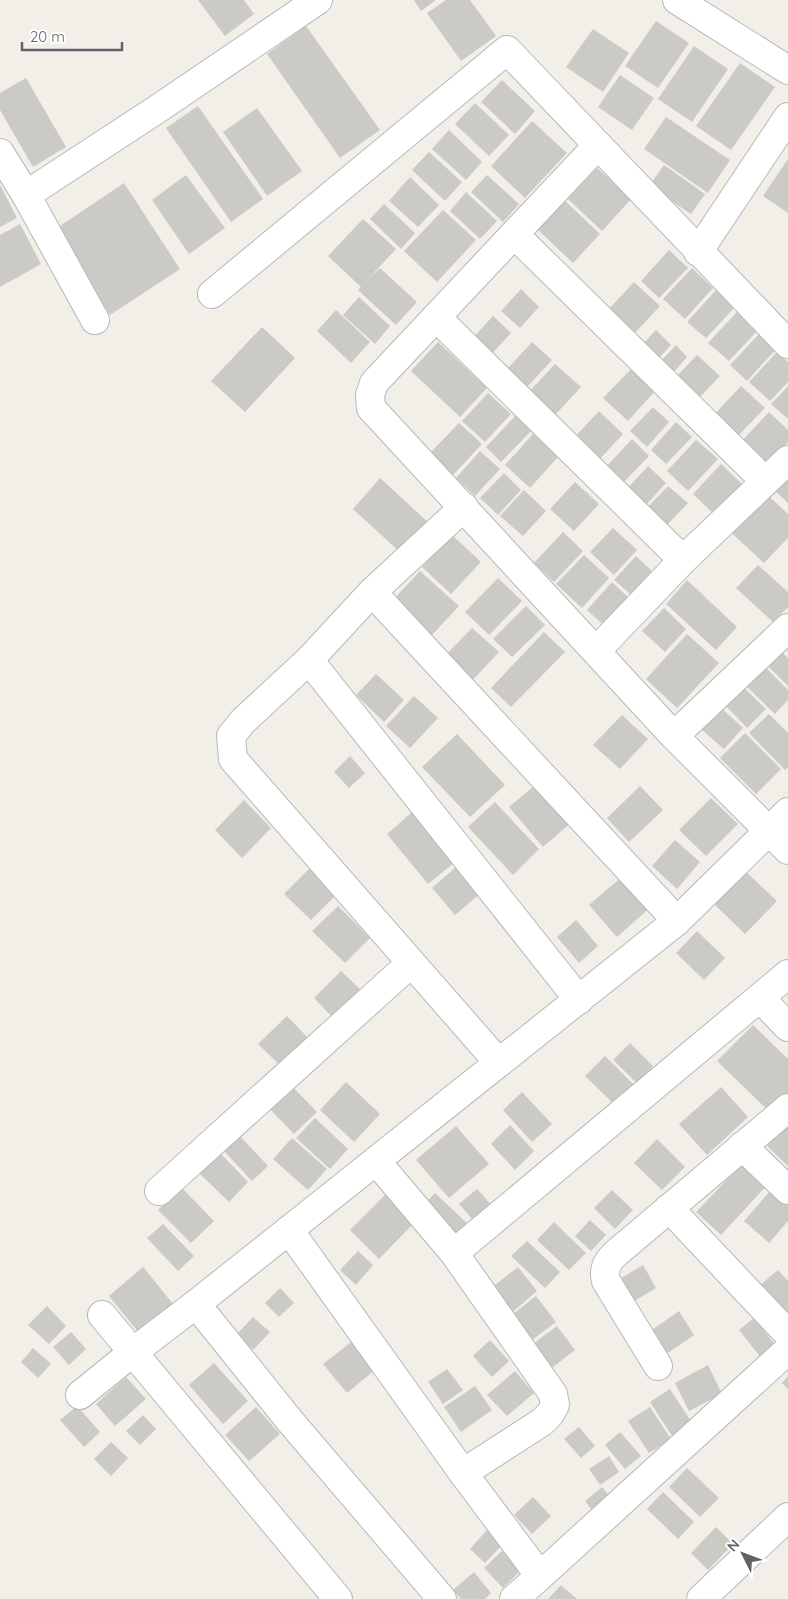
<svg xmlns="http://www.w3.org/2000/svg" width="788" height="1599" font-family="Quicksand,sans-serif">
<style>
.building{fill:#cccac5}
.lines{fill:none;stroke-linecap:round;stroke-linejoin:round}
.minor-casing{stroke:#b5b8bc;stroke-width:30}
.minor{stroke:#fff;stroke-width:28}
</style>
<rect width="100%" height="100%" fill="#f1efe8"/>
<g class="building">
<path d="M198,0H244L254,14L225,36Z"/>
<path d="M414,0H436L421,11Z"/>
<path d="M446,0H470L496,36L461,61L427,13Z"/>
<path d="M656,21L689,43L658,88L625,66Z"/>
<path d="M306,26L380,130L340,158L267,54Z"/>
<path d="M593,29L629,53L603,92L566,67Z"/>
<path d="M694,46L728,69L692,122L658,99Z"/>
<path d="M740,63L775,87L731,150L696,126Z"/>
<path d="M620,75L654,98L632,130L598,107Z"/>
<path d="M26,78L66,147L33,167L0,110V93Z"/>
<path d="M502,80L535,111L515,134L481,102Z"/>
<path d="M475,103L509,135L489,156L455,124Z"/>
<path d="M198,106L263,199L231,222L166,128Z"/>
<path d="M257,108L302,171L267,196L223,132Z"/>
<path d="M666,117L730,160L708,193L644,149Z"/>
<path d="M532,121L567,153L525,198L491,166Z"/>
<path d="M449,130L482,162L466,180L432,149Z"/>
<path d="M429,152L462,182L445,201L412,170Z"/>
<path d="M788,159V213L763,196Z"/>
<path d="M664,165L705,194L691,214L649,186Z"/>
<path d="M597,168L631,199L602,231L568,199Z"/>
<path d="M186,175L225,228L189,254L152,200Z"/>
<path d="M487,175L519,204L503,222L471,192Z"/>
<path d="M410,177L439,205L418,227L389,201Z"/>
<path d="M124,183L180,269L110,315L54,230Z"/>
<path d="M0,185L17,218L0,227Z"/>
<path d="M466,192L497,221L480,239L450,211Z"/>
<path d="M562,198L600,234L573,263L535,227Z"/>
<path d="M384,204L415,233L401,249L370,219Z"/>
<path d="M443,210L476,240L437,282L404,251Z"/>
<path d="M363,219L396,249L368,279L380,268L417,302L396,325L358,290L361,287L328,256Z"/>
<path d="M20,224L41,264L0,287V235Z"/>
<path d="M669,250L688,268L659,298L641,281Z"/>
<path d="M692,268L713,288L685,319L663,299Z"/>
<path d="M634,282L660,306L634,334L608,310Z"/>
<path d="M521,289L539,307L520,328L501,311Z"/>
<path d="M716,290L735,307L706,338L687,322Z"/>
<path d="M359,297L390,326L375,344L343,315Z"/>
<path d="M336,310L370,342L351,363L317,331Z"/>
<path d="M737,312L757,331L729,361L708,343Z"/>
<path d="M493,316L511,333L490,356L472,339Z"/>
<path d="M262,327L295,358L245,412L211,381Z"/>
<path d="M656,330L671,345L658,359L642,345Z"/>
<path d="M760,333L777,348L747,381L730,365Z"/>
<path d="M438,342L487,388L460,417L411,371Z"/>
<path d="M532,342L552,360L527,387L507,369Z"/>
<path d="M676,345L687,357L673,373L661,361Z"/>
<path d="M777,352L788,362V382L770,401L749,382Z"/>
<path d="M697,355L720,376L699,398L676,377Z"/>
<path d="M555,364L581,387L554,416L528,393Z"/>
<path d="M632,368L656,390L628,421L603,398Z"/>
<path d="M741,386L765,408L736,438L713,416Z"/>
<path d="M788,386V419L771,404Z"/>
<path d="M488,393L511,414L485,442L462,421Z"/>
<path d="M653,407L669,422L647,447L630,431Z"/>
<path d="M599,411L623,434L597,462L572,440Z"/>
<path d="M769,412L788,430V442L766,467L740,443Z"/>
<path d="M516,415L532,430L501,462L486,447Z"/>
<path d="M676,422L692,437L666,464L651,450Z"/>
<path d="M459,423L482,444L453,475L430,453Z"/>
<path d="M533,434L558,457L530,488L505,465Z"/>
<path d="M632,439L649,456L622,484L605,468Z"/>
<path d="M696,440L718,459L688,491L667,471Z"/>
<path d="M480,451L500,469L475,496L456,478Z"/>
<path d="M721,464L743,485L715,515L693,494Z"/>
<path d="M648,466L666,483L643,508L625,491Z"/>
<path d="M504,473L521,490L498,515L480,498Z"/>
<path d="M788,473V503L773,489Z"/>
<path d="M380,478L430,524L402,554L353,509Z"/>
<path d="M575,482L599,504L574,531L550,509Z"/>
<path d="M668,486L688,503L665,527L646,509Z"/>
<path d="M524,490L546,511L523,536L500,516Z"/>
<path d="M762,490L788,514V538L764,563L726,528Z"/>
<path d="M613,528L637,550L614,575L590,552Z"/>
<path d="M563,532L583,551L554,582L534,563Z"/>
<path d="M452,535L481,562L451,594L422,567Z"/>
<path d="M584,555L609,578L582,608L556,584Z"/>
<path d="M636,556L657,576L636,599L614,580Z"/>
<path d="M758,565L788,592V607L773,622L736,588Z"/>
<path d="M420,571L459,606L431,636L392,601Z"/>
<path d="M498,578L522,601L489,635L465,612Z"/>
<path d="M687,580L737,627L716,650L666,604Z"/>
<path d="M612,582L632,601L607,628L587,610Z"/>
<path d="M526,606L545,625L512,657L493,639Z"/>
<path d="M664,608L686,629L665,652L642,631Z"/>
<path d="M472,628L499,652L467,686L443,658Z"/>
<path d="M544,632L565,652L511,707L491,688Z"/>
<path d="M687,634L719,663L677,708L646,679Z"/>
<path d="M780,650L788,658V686L766,664Z"/>
<path d="M763,665L788,690V700L775,714L744,684Z"/>
<path d="M376,674L404,700L384,722L356,695Z"/>
<path d="M742,686L766,709L747,728L724,704Z"/>
<path d="M414,696L438,718L410,748L386,726Z"/>
<path d="M714,701L743,728L724,749L694,723Z"/>
<path d="M769,714L788,733V767L785,770L749,733Z"/>
<path d="M622,715L648,739L620,769L593,745Z"/>
<path d="M745,733L781,769L756,794L720,758Z"/>
<path d="M457,734L505,785L470,817L422,767Z"/>
<path d="M350,756L365,773L349,788L334,772Z"/>
<path d="M540,781L573,821L543,847L509,807Z"/>
<path d="M640,786L663,810L629,842L607,818Z"/>
<path d="M711,798L738,824L706,856L679,830Z"/>
<path d="M244,800L271,828L242,858L215,830Z"/>
<path d="M495,802L539,849L513,875L468,827Z"/>
<path d="M418,807L460,858L428,884L387,834Z"/>
<path d="M675,840L700,862L677,889L652,866Z"/>
<path d="M464,860L487,888L455,915L432,888Z"/>
<path d="M315,863L341,890L311,920L284,894Z"/>
<path d="M744,870L777,901L745,934L713,903Z"/>
<path d="M624,875L651,907L617,937L589,905Z"/>
<path d="M338,906L370,938L345,963L312,931Z"/>
<path d="M576,920L598,946L579,963L557,937Z"/>
<path d="M697,931L725,958L704,980L676,953Z"/>
<path d="M341,971L364,993L336,1021L314,998Z"/>
<path d="M287,1016L311,1041L283,1068L258,1044Z"/>
<path d="M753,1025L788,1059V1104L775,1117L717,1061Z"/>
<path d="M630,1043L653,1066L637,1083L613,1060Z"/>
<path d="M605,1056L634,1085L615,1105L585,1076Z"/>
<path d="M346,1082L380,1114L354,1142L320,1110Z"/>
<path d="M289,1083L317,1112L294,1134L266,1105Z"/>
<path d="M721,1087L748,1117L707,1155L679,1124Z"/>
<path d="M522,1092L552,1124L532,1142L503,1110Z"/>
<path d="M315,1118L348,1149L330,1169L296,1138Z"/>
<path d="M788,1124V1166L767,1146Z"/>
<path d="M510,1125L534,1151L515,1170L491,1144Z"/>
<path d="M456,1126L489,1164L449,1198L416,1160Z"/>
<path d="M240,1136L268,1166L252,1181L224,1151Z"/>
<path d="M292,1138L327,1169L308,1190L273,1159Z"/>
<path d="M657,1139L685,1167L662,1190L634,1163Z"/>
<path d="M218,1151L248,1182L229,1202L198,1172Z"/>
<path d="M746,1160L770,1182L721,1235L696,1212Z"/>
<path d="M182,1188L214,1221L191,1243L158,1210Z"/>
<path d="M477,1189L498,1212L480,1228L459,1204Z"/>
<path d="M612,1190L633,1210L615,1229L594,1208Z"/>
<path d="M771,1190L788,1205V1221L769,1243L744,1221Z"/>
<path d="M435,1193L471,1227L455,1244L419,1210Z"/>
<path d="M385,1195L414,1223L379,1259L350,1230Z"/>
<path d="M590,1220L606,1235L591,1251L575,1236Z"/>
<path d="M554,1222L586,1253L569,1270L537,1240Z"/>
<path d="M163,1224L194,1256L178,1271L147,1238Z"/>
<path d="M527,1241L560,1272L545,1288L511,1256Z"/>
<path d="M358,1251L373,1265L356,1285L340,1270Z"/>
<path d="M643,1265L656,1288L631,1303L618,1280Z"/>
<path d="M143,1267L173,1304L139,1333L109,1296Z"/>
<path d="M518,1267L537,1291L510,1314L490,1289Z"/>
<path d="M778,1270L788,1281V1323L758,1287Z"/>
<path d="M280,1288L294,1303L279,1317L265,1303Z"/>
<path d="M536,1296L556,1322L524,1346L504,1321Z"/>
<path d="M47,1306L66,1326L49,1344L28,1325Z"/>
<path d="M679,1311L694,1335L665,1355L649,1332Z"/>
<path d="M253,1317L270,1332L253,1350L236,1335Z"/>
<path d="M754,1318L776,1346L761,1358L739,1330Z"/>
<path d="M557,1326L575,1350L544,1374L525,1350Z"/>
<path d="M71,1332L86,1349L69,1365L53,1347Z"/>
<path d="M359,1336L381,1365L347,1393L323,1364Z"/>
<path d="M490,1340L509,1361L492,1377L473,1356Z"/>
<path d="M33,1348L51,1364L38,1378L21,1362Z"/>
<path d="M214,1363L248,1401L223,1424L189,1385Z"/>
<path d="M708,1365L722,1394L689,1411L675,1383Z"/>
<path d="M447,1369L463,1390L443,1404L428,1382Z"/>
<path d="M515,1371L534,1393L507,1416L487,1395Z"/>
<path d="M788,1376V1389L782,1383Z"/>
<path d="M126,1377L146,1399L115,1426L96,1404Z"/>
<path d="M475,1386L492,1410L461,1432L444,1407Z"/>
<path d="M670,1389L694,1426L674,1439L650,1402Z"/>
<path d="M77,1406L100,1432L84,1447L60,1420Z"/>
<path d="M256,1407L280,1434L249,1461L225,1435Z"/>
<path d="M650,1407L671,1439L649,1453L628,1421Z"/>
<path d="M143,1415L156,1429L140,1445L126,1431Z"/>
<path d="M579,1427L595,1446L581,1458L564,1439Z"/>
<path d="M620,1432L641,1456L625,1469L605,1445Z"/>
<path d="M111,1442L128,1458L111,1476L94,1459Z"/>
<path d="M609,1456L619,1472L600,1485L589,1469Z"/>
<path d="M687,1468L719,1498L700,1517L669,1487Z"/>
<path d="M602,1487L614,1502L597,1516L585,1501Z"/>
<path d="M663,1492L694,1522L678,1539L647,1509Z"/>
<path d="M533,1497L551,1516L532,1534L514,1515Z"/>
<path d="M716,1527L733,1544L708,1570L691,1553Z"/>
<path d="M487,1530L502,1545L485,1563L470,1549Z"/>
<path d="M502,1551L520,1571L503,1588L484,1568Z"/>
<path d="M474,1572L491,1593L485,1599H461L453,1590Z"/>
<path d="M561,1585L577,1599H548Z"/>
</g>
<g class="lines">
<defs>
<g id="minor">
<path d="M677,0L788,70"/>
<path d="M598,145L374,383L370,395L371,408L674,736L788,850"/>
<path d="M0,153L26,195L95,320"/>
<path d="M26,195L159,108L318,0"/>
<path d="M514,234L765,481"/>
<path d="M698,252L788,117"/>
<path d="M212,294L507,50L788,344"/>
<path d="M436,317L683,560"/>
<path d="M464,507L372,592L309,660L243,721L231,736L233,759L499,1063"/>
<path d="M372,592L677,921"/>
<path d="M597,650L683,560L788,460"/>
<path d="M309,660L579,1000"/>
<path d="M674,736L788,628"/>
<path d="M760,998L788,1027"/>
<path d="M742,1146L788,1190"/>
<path d="M376,1161L454,1253"/>
<path d="M159,1191L411,963"/>
<path d="M669,1208L788,1334"/>
<path d="M289,1230L463,1473L540,1576L788,1350"/>
<path d="M196,1304L290,1421L442,1599"/>
<path d="M102,1315L338,1599"/>
<path d="M658,1366L606,1281C601,1263 615,1254 627,1244L788,1108"/>
<path d="M80,1395L133,1352L196,1304L677,921L788,812"/>
<path d="M463,1473L542,1422L550,1414L555,1405L553,1394L454,1253L788,974"/>
<path d="M514,1599L540,1576"/>
<path d="M701,1599L788,1517"/>
</g>
</defs>
<use href="#minor" class="minor-casing"/>
<use href="#minor" class="minor"/>
</g>
<g transform="translate(743 1554) rotate(312)" stroke="#ffffff" stroke-width="4" paint-order="stroke">
<path d="M0-4L9 19L0 12L-9 19Z" fill="#5f6368"/>
<text y="-8" font-size="14" font-weight="bold" text-anchor="middle" fill="#5f6368">N</text>
</g>
<path d="M22 42v8h100v-8" fill="none" stroke="#5f6368" stroke-width="2.5"/>
<text x="30" y="42" font-size="15" fill="#5f6368" stroke="#ffffff" stroke-width="4" paint-order="stroke">20 m</text>
</svg>
